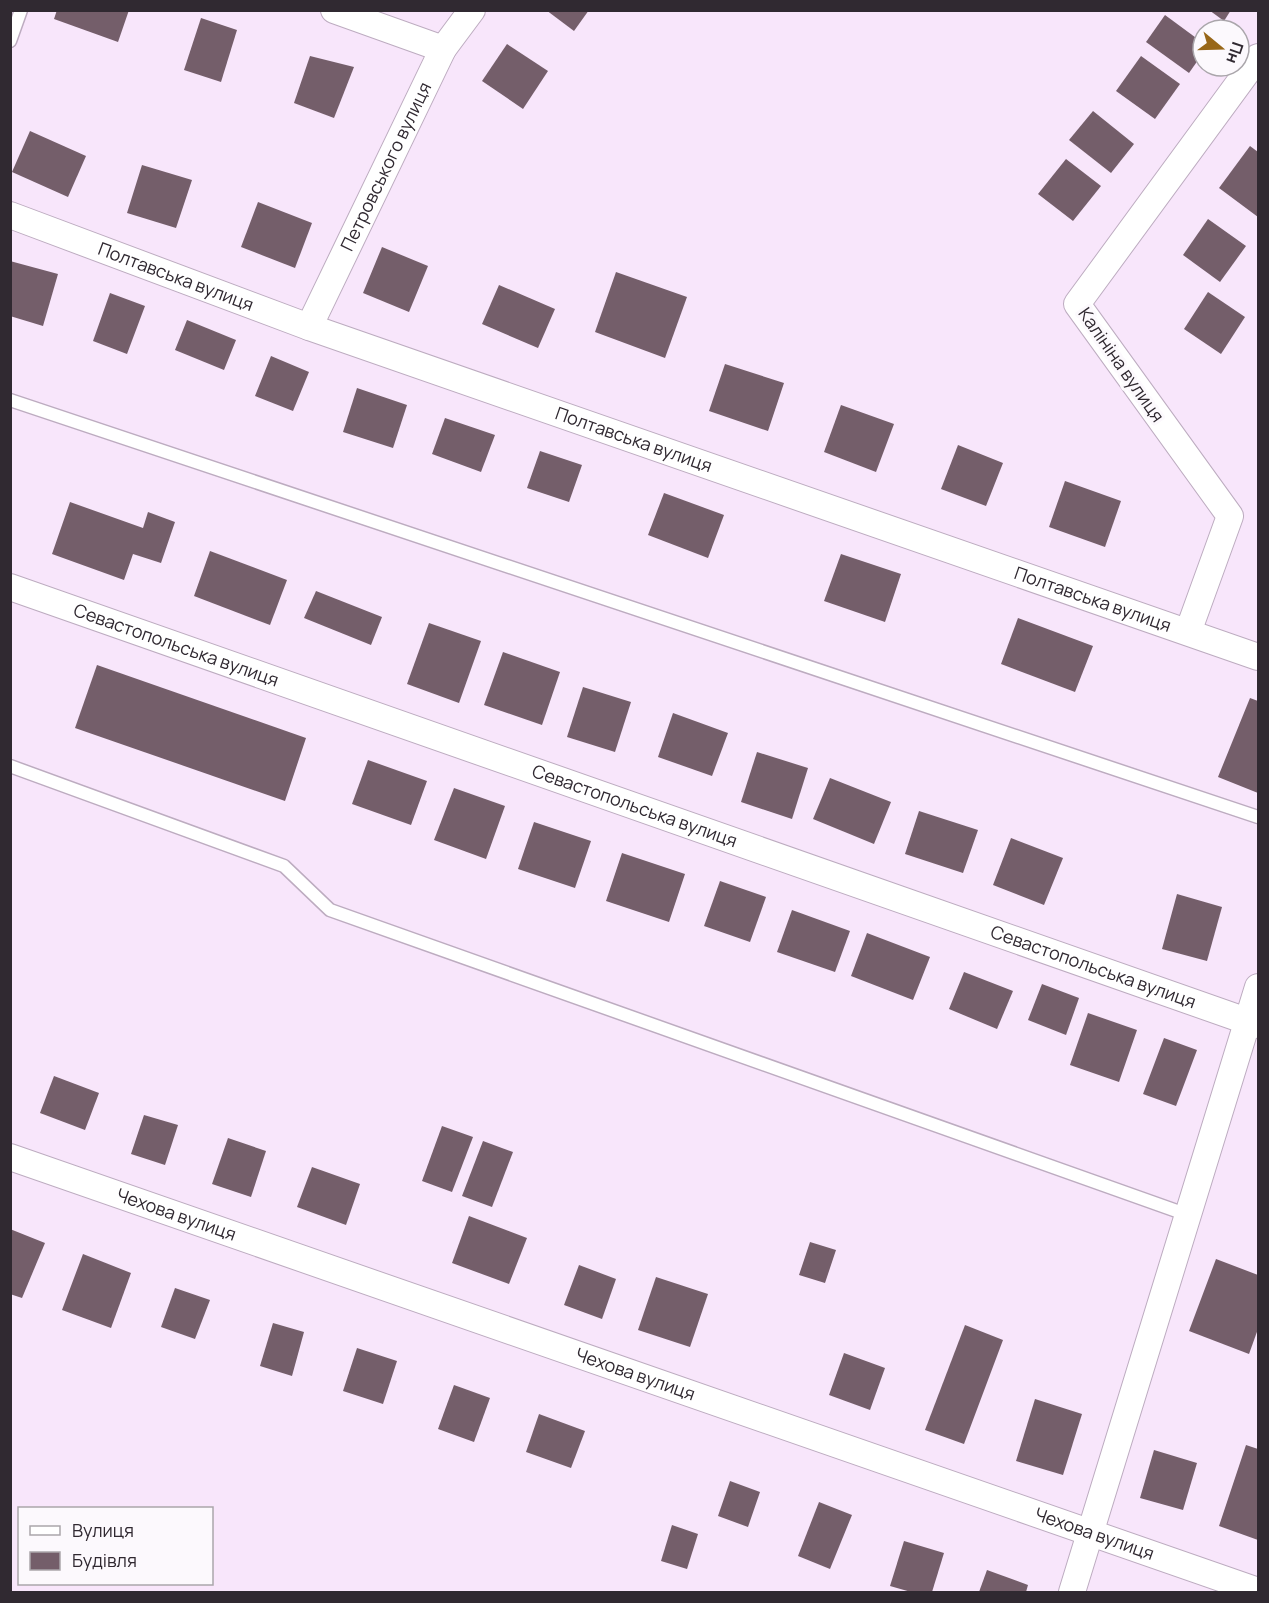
<svg xmlns="http://www.w3.org/2000/svg" width="1269" height="1603" font-family="Manrope,sans-serif">
<style>
.building{fill:#745e6a}
.lines{fill:none;stroke-linecap:round;stroke-linejoin:round}
.lane-casing{stroke:#bdacc0;stroke-width:15}
.street-casing{stroke:#bdacc0;stroke-width:28}
.lane{stroke:#fff;stroke-width:12}
.street{stroke:#fff;stroke-width:26}
.labels{text-anchor:middle;stroke-width:6;stroke-linejoin:round;paint-order:stroke}
.street-label{font-size:18px;fill:#302931;stroke:#fcf9fd}
</style>
<rect width="100%" height="100%" fill="#f8e6fb"/>
<g class="building">
<path d="M57,10H129L118,42L54,19Z"/>
<path d="M546,10H589L574,31Z"/>
<path d="M1209,10H1231L1224,21Z"/>
<path d="M1165,15L1203,43V53L1189,73L1146,42Z"/>
<path d="M201,18L237,30L221,82L184,70Z"/>
<path d="M507,44L548,71L523,109L482,81Z"/>
<path d="M310,56L354,67L334,118L294,103Z"/>
<path d="M1141,56L1180,84L1155,119L1116,91Z"/>
<path d="M1093,111L1134,144L1111,173L1069,140Z"/>
<path d="M30,131L86,156L68,197L12,172Z"/>
<path d="M1250,146L1258,152V217L1219,188Z"/>
<path d="M1066,159L1101,186L1073,221L1038,194Z"/>
<path d="M142,165L192,180L176,228L127,213Z"/>
<path d="M258,202L312,223L295,268L241,247Z"/>
<path d="M1208,219L1246,246L1220,282L1183,255Z"/>
<path d="M382,247L428,266L409,312L363,293Z"/>
<path d="M10,261L58,274L43,326L10,316Z"/>
<path d="M616,272L687,297L665,358L595,332Z"/>
<path d="M499,285L555,309L538,348L482,324Z"/>
<path d="M1208,292L1245,317L1221,354L1184,329Z"/>
<path d="M110,293L145,306L127,354L93,341Z"/>
<path d="M187,320L236,340L224,370L175,350Z"/>
<path d="M271,356L309,372L293,411L255,396Z"/>
<path d="M725,364L784,383L768,431L709,411Z"/>
<path d="M357,388L407,405L393,448L343,432Z"/>
<path d="M841,405L894,424L876,472L824,452Z"/>
<path d="M445,418L495,435L481,472L432,454Z"/>
<path d="M958,445L1003,463L986,506L941,489Z"/>
<path d="M540,451L582,465L569,502L527,488Z"/>
<path d="M1065,481L1121,501L1105,547L1049,527Z"/>
<path d="M664,493L724,515L708,558L648,535Z"/>
<path d="M70,502L143,528L148,512L175,522L161,563L133,554L124,580L52,554Z"/>
<path d="M210,551L287,580L270,625L194,596Z"/>
<path d="M841,554L901,574L885,622L824,601Z"/>
<path d="M316,591L382,617L371,645L304,618Z"/>
<path d="M1018,618L1093,646L1075,692L1001,664Z"/>
<path d="M429,623L481,641L459,703L407,684Z"/>
<path d="M503,652L560,672L542,725L484,705Z"/>
<path d="M97,665L306,738L285,801L75,728Z"/>
<path d="M583,687L631,702L615,752L567,737Z"/>
<path d="M1250,698L1258,701V793L1218,777Z"/>
<path d="M673,713L728,733L712,776L658,757Z"/>
<path d="M757,752L808,768L792,819L741,802Z"/>
<path d="M368,760L427,781L411,825L352,804Z"/>
<path d="M830,778L891,802L874,844L813,819Z"/>
<path d="M454,788L505,806L486,859L434,840Z"/>
<path d="M919,811L978,830L963,873L905,854Z"/>
<path d="M534,822L591,841L575,888L518,869Z"/>
<path d="M1011,838L1063,858L1044,905L993,885Z"/>
<path d="M622,853L685,874L669,922L606,901Z"/>
<path d="M720,881L766,897L750,942L704,926Z"/>
<path d="M1177,894L1222,907L1207,961L1162,949Z"/>
<path d="M792,910L850,931L835,972L777,952Z"/>
<path d="M867,933L930,957L913,1000L851,976Z"/>
<path d="M964,972L1013,991L997,1029L949,1009Z"/>
<path d="M1042,984L1079,998L1066,1035L1028,1020Z"/>
<path d="M1088,1013L1137,1030L1119,1082L1070,1065Z"/>
<path d="M1164,1038L1197,1050L1176,1106L1143,1094Z"/>
<path d="M54,1076L99,1093L85,1130L40,1113Z"/>
<path d="M144,1115L178,1125L165,1165L131,1154Z"/>
<path d="M442,1126L473,1137L452,1192L422,1181Z"/>
<path d="M228,1138L266,1151L251,1197L212,1184Z"/>
<path d="M483,1141L513,1152L492,1207L462,1196Z"/>
<path d="M312,1167L360,1184L346,1225L297,1207Z"/>
<path d="M469,1216L527,1238L509,1284L452,1263Z"/>
<path d="M10,1229L45,1243L22,1298L10,1294Z"/>
<path d="M810,1242L836,1250L825,1283L799,1275Z"/>
<path d="M83,1254L131,1273L111,1328L62,1310Z"/>
<path d="M1216,1259L1258,1275V1329L1249,1354L1189,1331Z"/>
<path d="M579,1265L616,1279L602,1319L564,1305Z"/>
<path d="M656,1277L708,1294L690,1347L638,1330Z"/>
<path d="M175,1288L210,1300L195,1339L161,1327Z"/>
<path d="M273,1323L304,1332L292,1376L260,1366Z"/>
<path d="M965,1325L1003,1340L964,1444L925,1430Z"/>
<path d="M357,1348L397,1361L383,1404L343,1391Z"/>
<path d="M844,1353L885,1368L870,1410L829,1395Z"/>
<path d="M454,1385L490,1398L474,1442L438,1429Z"/>
<path d="M1035,1399L1082,1414L1063,1475L1016,1461Z"/>
<path d="M539,1414L585,1431L571,1468L526,1452Z"/>
<path d="M1246,1445L1258,1449V1540L1219,1526Z"/>
<path d="M1154,1450L1197,1463L1183,1510L1140,1498Z"/>
<path d="M730,1481L760,1492L748,1527L718,1516Z"/>
<path d="M819,1502L852,1515L830,1569L798,1556Z"/>
<path d="M672,1525L698,1534L687,1569L661,1561Z"/>
<path d="M904,1541L944,1553L932,1592H911L890,1586Z"/>
<path d="M987,1570L1028,1585L1026,1592H979Z"/>
</g>
<g class="lines">
<defs>
<g id="lane">
<path d="M10,41L21,10"/>
<path d="M10,400L1258,817"/>
<path d="M10,766L284,866L330,910L1188,1215"/>
</g>
<g id="street">
<path d="M334,10L443,49"/>
<path id="s1" d="M10,215L309,327L1258,657"/>
<path id="s2" d="M309,327L443,49L472,10"/>
<path id="s3" d="M10,587L1258,1025"/>
<path d="M1188,632L1230,516L1077,304L1258,57"/>
<path id="s4" d="M10,1157L1258,1591"/>
<path d="M1072,1592L1258,987"/>
</g>
</defs>
<use href="#lane" class="lane-casing"/>
<use href="#street" class="street-casing"/>
<use href="#lane" class="lane"/>
<use href="#street" class="street"/>
</g>
<g class="labels">
<g class="street-label">
<text dy="6" stroke="none"><textPath href="#s2" startOffset="178">Петровського вулиця</textPath></text>
<text dy="6" stroke="none"><textPath href="#s1" startOffset="177">Полтавська вулиця</textPath></text>
<text transform="translate(1121 365) rotate(55)" y="6">Калініна вулиця</text>
<text dy="6" stroke="none"><textPath href="#s1" startOffset="663">Полтавська вулиця</textPath></text>
<text dy="6" stroke="none"><textPath href="#s1" startOffset="1149">Полтавська вулиця</textPath></text>
<text dy="6" stroke="none"><textPath href="#s3" startOffset="176">Севастопольська вулиця</textPath></text>
<text dy="6" stroke="none"><textPath href="#s3" startOffset="662">Севастопольська вулиця</textPath></text>
<text dy="6" stroke="none"><textPath href="#s3" startOffset="1148">Севастопольська вулиця</textPath></text>
<text dy="6" stroke="none"><textPath href="#s4" startOffset="176">Чехова вулиця</textPath></text>
<text dy="6" stroke="none"><textPath href="#s4" startOffset="662">Чехова вулиця</textPath></text>
<text dy="6" stroke="none"><textPath href="#s4" startOffset="1148">Чехова вулиця</textPath></text>
</g>
</g>
<rect width="1269" height="1603" fill="none" stroke="#302931" stroke-width="24"/>
<rect x="18" y="1507" width="195" height="78" fill="#fcf9fd" stroke="#aaa6ab" stroke-width="1.5"/>
<rect x="30" y="1526" width="30" height="9" fill="#ffffff" stroke="#aaa6ab" stroke-width="1.5"/>
<text x="72" y="1537" font-size="18" fill="#302931">Вулиця</text>
<rect x="30" y="1552" width="30" height="18" fill="#745e6a" stroke="#aaa6ab" stroke-width="1.5"/>
<text x="72" y="1567" font-size="18" fill="#302931">Будівля</text>
<g transform="translate(1221 48) rotate(109)"><circle r="28" fill="#fcf9fd" stroke="#aaa6ab" stroke-width="1.5"/>
<path d="M0-4.5L10 22L0 15L-10 22Z" fill="#986719"/>
<text y="-9" font-size="16" font-weight="bold" text-anchor="middle" fill="#302931">Пн</text>
</g>
</svg>
